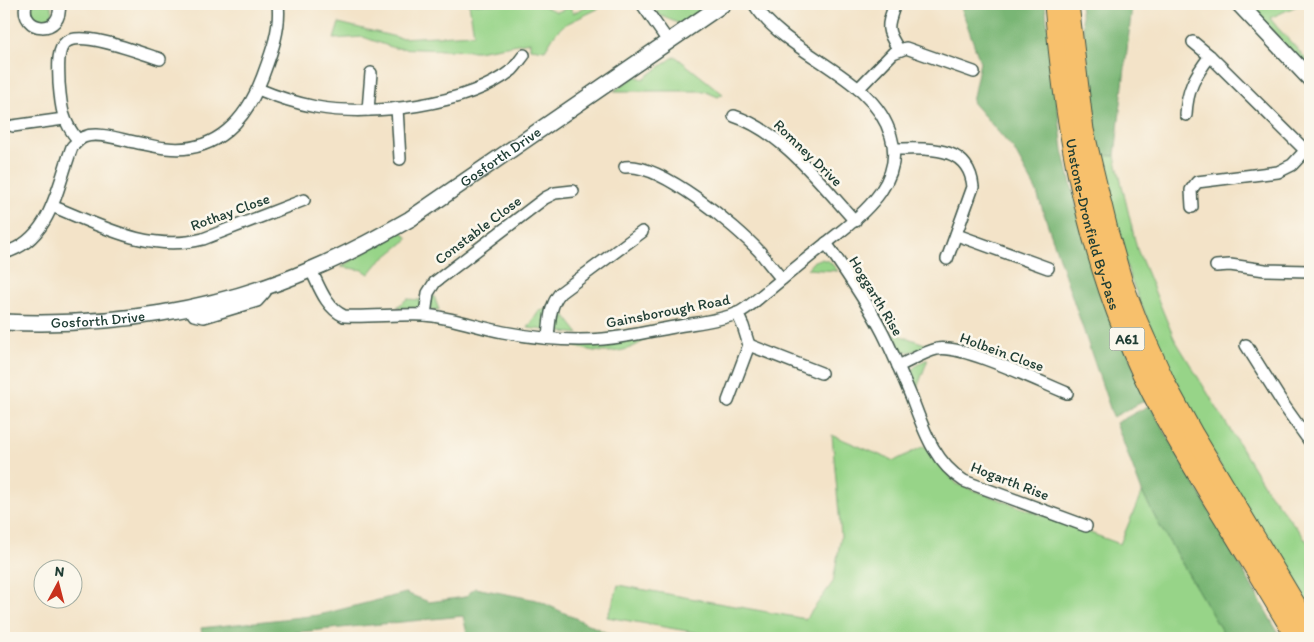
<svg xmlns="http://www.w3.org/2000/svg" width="1314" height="642" font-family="Itim,sans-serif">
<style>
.green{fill:#97d488;stroke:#5b885e}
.forest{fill:#79b674;stroke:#4c7a54}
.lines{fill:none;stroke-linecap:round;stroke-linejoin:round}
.minor-casing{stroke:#3f564a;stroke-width:14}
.tertiary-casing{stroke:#3f564a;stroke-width:18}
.trunk-casing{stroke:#3f564a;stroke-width:21}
.minor{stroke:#fff;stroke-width:11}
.tertiary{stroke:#fff;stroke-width:15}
.trunk{stroke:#f7c06c;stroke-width:19}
.labels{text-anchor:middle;stroke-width:5;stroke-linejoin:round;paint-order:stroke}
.shield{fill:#fbf7ec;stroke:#61756b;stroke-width:1}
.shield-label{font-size:14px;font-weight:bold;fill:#1f3d34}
.street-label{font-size:15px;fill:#1f3d34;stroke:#fbf7ec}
</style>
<rect width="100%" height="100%" fill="#fbf7ec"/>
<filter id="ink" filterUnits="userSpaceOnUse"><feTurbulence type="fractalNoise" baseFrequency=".02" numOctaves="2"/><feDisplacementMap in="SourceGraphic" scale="10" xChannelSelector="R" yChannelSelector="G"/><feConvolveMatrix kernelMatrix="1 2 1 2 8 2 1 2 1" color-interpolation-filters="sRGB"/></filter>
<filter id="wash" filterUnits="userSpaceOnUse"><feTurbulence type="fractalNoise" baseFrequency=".0096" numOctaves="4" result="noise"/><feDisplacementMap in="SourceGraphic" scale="20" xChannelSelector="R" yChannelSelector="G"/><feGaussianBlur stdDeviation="1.12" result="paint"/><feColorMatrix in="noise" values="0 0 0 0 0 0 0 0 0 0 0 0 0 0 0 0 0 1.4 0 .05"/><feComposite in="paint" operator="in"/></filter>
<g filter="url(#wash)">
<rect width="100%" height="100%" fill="#f3e3c8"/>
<g class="green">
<path d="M33,4H50L53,11L50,18L40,22L34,18L31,11Z"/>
<path d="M469,4H538L557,12L570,7L573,13L592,4H608L564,25L555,34L545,50L530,48V42L477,51L444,50L394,48L363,37L334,39L339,23L400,38L474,34Z"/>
<path d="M652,4H712L680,24L659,15Z"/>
<path d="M1252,4H1301L1270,18L1277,27L1310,63V71L1255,13Z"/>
<path d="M675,56L723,94L718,97L704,91H614L635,76L643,79Z"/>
<path d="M1098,155L1115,156L1137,249L1174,338L1267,490L1310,545V613L1209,447L1165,361L1131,280L1112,217Z"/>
<path d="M401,230L408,239L378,263L369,274L363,270L341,267Z"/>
<path d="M821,259L829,261L838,271L807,269L814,261Z"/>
<path d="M434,296L439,310L397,307L407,299L420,300Z"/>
<path d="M558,307L579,334L528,328L539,311Z"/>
<path d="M887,331L928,345C905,357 898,353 887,331Z"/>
<path d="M649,336C629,356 597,355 572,345Z"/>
<path d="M928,359L916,391C907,373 910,367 928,359Z"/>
<path d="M832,435L894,461L924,446L957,484L1120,544L1142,492L1157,521L1226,638H727L607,617L613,603L618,585L806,619L833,582L841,536Z"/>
</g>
<g class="forest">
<path d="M960,4H1045L1063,150L1082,230L1146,400L1113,417L1036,190L1014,150L972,102L980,62Z"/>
<path d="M1080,4H1152L1132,6L1115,156L1098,155Z"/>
<path d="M1150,405L1281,638H1226L1157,521L1142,492L1116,423Z"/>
<path d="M475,588L537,600L611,635L586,638H468L463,616L279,634V638H199L202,636L201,628L319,615L406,593L429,602L465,597Z"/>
</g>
</g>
<g filter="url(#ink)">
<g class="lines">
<defs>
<g id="minor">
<path d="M26,4C19,33 64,36 59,4"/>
<path d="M642,4L668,41"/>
<path d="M895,4C887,26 885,29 899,50"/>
<path d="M1193,42L1210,56L1310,155"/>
<path d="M258,89C277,97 296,103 316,107C371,117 468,105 512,70C516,66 520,60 524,55"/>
<path d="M858,89L893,53L906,48L974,72"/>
<path d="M397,108L400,159"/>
<path d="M368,110L371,73"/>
<path d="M1186,115C1187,89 1195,76 1210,56"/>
<path d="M734,116C783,132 821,184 855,221"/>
<path d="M13,126L64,119"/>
<path d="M78,140C62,121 61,107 59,83C59,71 56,50 66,42C82,30 141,53 160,59"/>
<path d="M894,149C927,149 969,144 973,187L947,259"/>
<path d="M625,167C660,162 737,227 760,252C767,261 774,270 782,279"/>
<path d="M52,206C101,226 149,253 203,239L304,200"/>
<path d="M1192,207L1191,190L1197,182L1278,172L1292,165L1306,150"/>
<path d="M957,235L1048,268"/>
<path d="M826,243C846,272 867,302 883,333C893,353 902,375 911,396C923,427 933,462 964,481L1086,526"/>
<path d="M4,253C51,240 57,187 72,147C76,143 79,139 84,137C96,132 116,138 129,141C141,143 154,147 166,148C216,154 246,120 262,78C271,54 281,29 278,4"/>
<path d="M1216,266L1230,265L1265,270L1309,271"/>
<path d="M311,270C319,286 326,308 344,316C371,317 398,314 424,315C451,317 477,327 503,332C535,338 570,342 603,339C627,337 651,331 674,327C694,323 717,321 736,314C748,309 759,297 770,289C793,270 815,252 839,233C868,210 904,178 891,136C873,74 788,57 754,4"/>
<path d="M190,308L194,315L204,317L257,301L265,292L264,287"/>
<path d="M425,315L428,293L435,282L545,198L555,193L573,191"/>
<path d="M548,337C550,321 549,307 560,293L642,232"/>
<path d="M749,345L821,373"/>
<path d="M1246,345L1285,407L1310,442"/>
<path d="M898,366C910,361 924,352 937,349C962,344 1040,382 1067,393"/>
<path d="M728,401L749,345L743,326L737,313"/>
</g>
<g id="tertiary">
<path d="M1239,4L1310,79"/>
<path id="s1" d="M4,322C108,327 216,311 312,269C346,255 378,237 410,219L723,4"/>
</g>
<g id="trunk">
<path id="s2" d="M1054,4C1063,116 1082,227 1124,332C1147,392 1181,447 1214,502C1242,547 1269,593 1296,638"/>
<path d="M1069,4L1084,130L1109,234L1123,283L1138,322L1167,386L1194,435L1310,628"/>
</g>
</defs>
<use href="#minor" class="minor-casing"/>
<use href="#tertiary" class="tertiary-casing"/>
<use href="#trunk" class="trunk-casing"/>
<use href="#minor" class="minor"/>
<use href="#tertiary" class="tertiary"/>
<use href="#trunk" class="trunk"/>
</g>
</g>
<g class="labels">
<rect class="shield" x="1109.5" y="327.5" width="35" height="23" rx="4"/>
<g class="shield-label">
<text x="1127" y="344">A61</text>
</g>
<g class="street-label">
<text transform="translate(808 153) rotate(44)" y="5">Romney Drive</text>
<text dy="5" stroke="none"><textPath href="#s1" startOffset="535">Gosforth Drive</textPath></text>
<text transform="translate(230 212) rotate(-20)" y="5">Rothay Close</text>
<text dy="5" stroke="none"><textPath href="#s2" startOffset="224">Unstone-Dronfield By-Pass</textPath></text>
<text transform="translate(478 230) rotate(-37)" y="5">Constable Close</text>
<text transform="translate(876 296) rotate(59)" y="5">Hoggarth Rise</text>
<text transform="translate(668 311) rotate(-11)" y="5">Gainsborough Road</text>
<text dy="5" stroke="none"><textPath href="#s1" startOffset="94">Gosforth Drive</textPath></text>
<text transform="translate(1002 352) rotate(20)" y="5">Holbein Close</text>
<text transform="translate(1010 481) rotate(21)" y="5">Hogarth Rise</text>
</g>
</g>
<rect width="1314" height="642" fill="none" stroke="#fbf7ec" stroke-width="20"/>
<g transform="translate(58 584) rotate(7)"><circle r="24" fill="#fbf7ec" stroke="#a3ada2"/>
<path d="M0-4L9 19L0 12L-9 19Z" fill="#c8321e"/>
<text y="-8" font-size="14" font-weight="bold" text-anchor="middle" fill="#1f3d34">N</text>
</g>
</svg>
